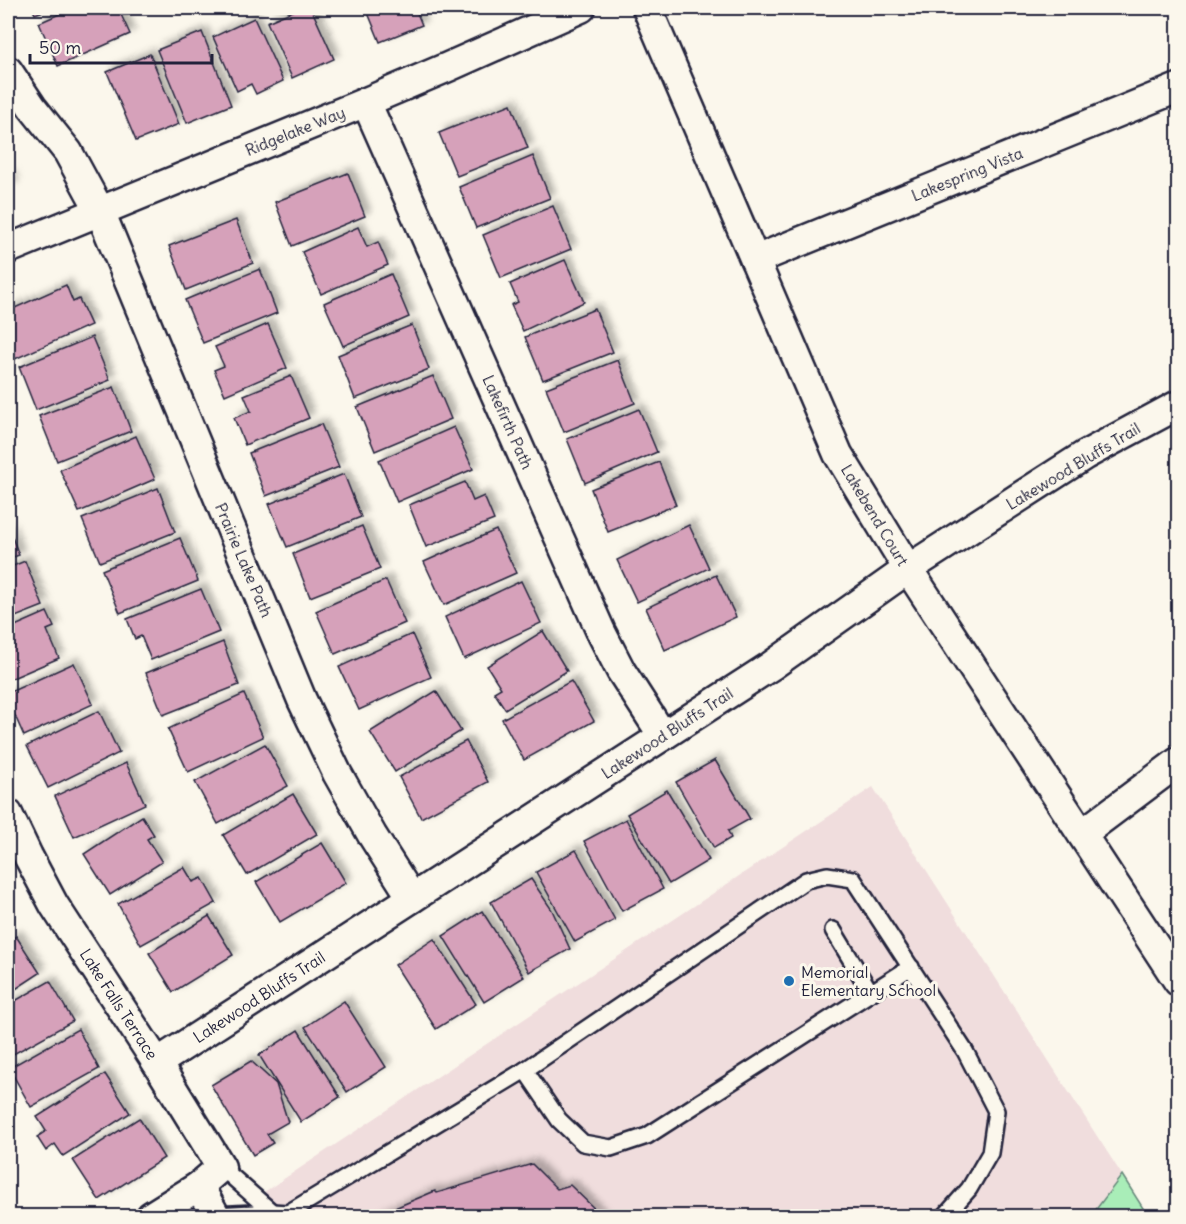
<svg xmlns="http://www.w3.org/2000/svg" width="1186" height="1224" font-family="Delius,sans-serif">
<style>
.built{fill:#f0dddd}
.green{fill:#a9edb8;stroke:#66887a;stroke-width:1.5}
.building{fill:#d6a1ba;stroke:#22223b;stroke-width:1.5;filter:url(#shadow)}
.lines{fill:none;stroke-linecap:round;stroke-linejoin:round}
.service-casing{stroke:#22223b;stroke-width:20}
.minor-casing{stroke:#22223b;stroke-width:33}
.service{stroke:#fbf7ec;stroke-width:15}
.minor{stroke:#fbf7ec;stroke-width:28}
.poi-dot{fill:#1f6fb2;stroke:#fbf7ec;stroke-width:2}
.labels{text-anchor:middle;stroke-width:6;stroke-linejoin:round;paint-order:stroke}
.street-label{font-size:16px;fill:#22223b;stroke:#fbf7ec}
.poi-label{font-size:16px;fill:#22223b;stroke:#fbf7ec;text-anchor:start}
</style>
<defs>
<filter id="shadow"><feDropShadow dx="5.5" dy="-5.5" stdDeviation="3" flood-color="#0004"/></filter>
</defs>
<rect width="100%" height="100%" fill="#fbf7ec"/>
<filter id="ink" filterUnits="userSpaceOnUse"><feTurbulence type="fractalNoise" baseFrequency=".0167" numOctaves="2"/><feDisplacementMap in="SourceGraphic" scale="12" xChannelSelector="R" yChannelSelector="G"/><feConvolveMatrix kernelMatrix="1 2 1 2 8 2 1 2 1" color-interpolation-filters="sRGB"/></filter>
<g filter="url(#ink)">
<path class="built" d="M873,787L1122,1175L1091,1216H228Z"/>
<path class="green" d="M1122,1175L1148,1216H1091Z"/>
<g class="building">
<path d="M32,8H52L35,14Z"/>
<path d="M73,8H118L130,34L58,66L39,23Z"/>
<path d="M300,8H311L334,59L292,78L267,22Z"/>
<path d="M366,8H415L422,25L380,42Z"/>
<path d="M254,18L283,81L256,94L251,84L237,91L213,37Z"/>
<path d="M202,32L231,105L187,123L157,50Z"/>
<path d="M150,54L179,124L136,141L107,72Z"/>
<path d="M511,104L528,148L457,176L439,133Z"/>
<path d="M533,156L550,198L476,228L459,187Z"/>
<path d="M348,173L365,216L292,246L275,202Z"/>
<path d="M8,174L13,186L8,188Z"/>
<path d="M553,206L571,249L501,278L483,235Z"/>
<path d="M236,220L253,263L186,290L169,246Z"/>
<path d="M358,227L367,247L378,242L388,265L321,294L302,252Z"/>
<path d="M565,260L584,302L523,331L511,305L518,302L510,284Z"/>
<path d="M260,269L277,313L203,343L185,300Z"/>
<path d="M391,274L409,317L343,346L324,303Z"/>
<path d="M66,285L73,302L79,299L91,325L15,359L8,341V311Z"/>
<path d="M595,309L613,352L543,380L525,337Z"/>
<path d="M268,324L287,368L225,395L214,370L224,366L215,347Z"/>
<path d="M412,325L429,369L355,399L338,355Z"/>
<path d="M92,337L110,380L36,410L19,367Z"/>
<path d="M618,360L635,403L564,432L546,388Z"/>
<path d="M291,376L309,418L245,445L234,418L251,411L244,395Z"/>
<path d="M433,376L451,419L375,451L357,407Z"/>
<path d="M114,387L131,431L57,461L39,416Z"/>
<path d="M639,409L657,452L585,483L567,439Z"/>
<path d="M321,424L339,467L266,496L249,453Z"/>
<path d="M454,427L473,469L397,502L379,460Z"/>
<path d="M136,436L155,479L79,512L60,470Z"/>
<path d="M659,462L676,505L608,532L591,489Z"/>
<path d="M344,474L361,517L287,547L269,504Z"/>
<path d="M465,482L473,501L484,496L494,520L426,547L409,505Z"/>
<path d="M158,488L175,532L100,562L82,519Z"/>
<path d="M689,525L709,568L637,602L617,560Z"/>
<path d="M362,526L380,569L310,597L293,554Z"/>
<path d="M8,527L19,555L8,559Z"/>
<path d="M496,530L516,573L444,605L424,562Z"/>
<path d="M180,538L198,581L120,613L102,570Z"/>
<path d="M25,561L43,606L8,620V568Z"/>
<path d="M716,575L736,617L665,650L646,608Z"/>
<path d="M386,580L405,623L335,654L316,611Z"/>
<path d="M521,581L541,623L464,659L445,617Z"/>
<path d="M201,589L219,632L151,660L141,636L135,639L127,619Z"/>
<path d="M47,612L54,627L47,630L59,658L8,680V629Z"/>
<path d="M543,631L567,671L505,709L494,692L501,688L487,666Z"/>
<path d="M412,634L431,677L359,710L339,667Z"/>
<path d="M223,642L239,685L163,715L146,673Z"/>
<path d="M74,663L93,704L24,736L8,700V693Z"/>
<path d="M571,681L594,721L524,760L502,719Z"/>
<path d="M436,691L461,731L395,772L370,732Z"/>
<path d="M244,694L263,737L188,772L168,729Z"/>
<path d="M99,711L119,753L48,788L27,746Z"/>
<path d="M466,741L488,782L421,818L399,777Z"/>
<path d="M265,744L288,786L218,824L195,782Z"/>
<path d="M715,760L750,819L728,831L731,838L714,848L676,782Z"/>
<path d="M126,763L145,804L74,837L55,796Z"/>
<path d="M667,790L709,860L669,884L627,814Z"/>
<path d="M293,794L317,834L247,875L223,835Z"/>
<path d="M142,816L154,835L147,839L162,862L110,895L84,854Z"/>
<path d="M626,819L663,889L622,911L584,841Z"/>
<path d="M322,843L346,883L280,922L256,882Z"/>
<path d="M576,850L615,920L575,942L536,872Z"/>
<path d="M184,867L193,882L202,878L216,903L141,945L118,904Z"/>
<path d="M531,879L552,910L570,949L529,972L491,902Z"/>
<path d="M482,911L524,977L484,1002L443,936Z"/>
<path d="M209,916L233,955L173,992L149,953Z"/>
<path d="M16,936L40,973L8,994V942Z"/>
<path d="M434,939L476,1004L436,1029L395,965Z"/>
<path d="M50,981L73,1021L8,1057V1005Z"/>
<path d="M344,1001L386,1067L347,1092L305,1027Z"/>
<path d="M78,1029L99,1069L31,1107L9,1068Z"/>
<path d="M298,1030L340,1097L301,1122L259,1055Z"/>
<path d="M251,1061L276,1084L288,1122L267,1134L273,1143L253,1155L211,1085Z"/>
<path d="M105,1074L130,1113L63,1156L55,1144L46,1151L37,1137L46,1131L37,1117Z"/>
<path d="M139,1118L164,1158L99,1200L73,1160Z"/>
<path d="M532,1164L557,1189L570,1185L602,1216H376L435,1191L437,1193Z"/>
</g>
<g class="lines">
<defs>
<g id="service">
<path d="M833,930L871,993"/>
<path d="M911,967L647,1136L611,1148L583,1143L559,1120L525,1070L806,880L827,875L853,879L965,1051L996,1111L990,1153L969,1189L945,1216"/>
<path d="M221,1167L272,1212"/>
<path d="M215,1215L272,1212L288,1213L525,1070"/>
</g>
<g id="minor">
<path d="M647,8L838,454L908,569L1178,981"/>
<path d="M8,71L32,107L68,152L100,211L302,700L337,773L372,835L412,898"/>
<path d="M366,102L601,632L621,671L663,736"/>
<path d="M8,249L366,102L448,67L581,8"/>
<path d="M755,260L1178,88"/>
<path d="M8,814L28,856L54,905L157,1063L221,1167L199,1186L151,1216"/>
<path d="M1082,834L1178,762"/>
<path d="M157,1063L771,666L908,569L1085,455L1178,405"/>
<path d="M199,1186L215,1215L213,1216"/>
</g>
</defs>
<use href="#service" class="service-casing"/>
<use href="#minor" class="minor-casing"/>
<use href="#service" class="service"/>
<use href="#minor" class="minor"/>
</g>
</g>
<circle class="poi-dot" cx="789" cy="981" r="6"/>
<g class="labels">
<g class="street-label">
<text transform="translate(295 131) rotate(-22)" y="6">Ridgelake Way</text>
<text transform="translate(967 174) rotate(-22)" y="6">Lakespring Vista</text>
<text transform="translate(508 422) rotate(66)" y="6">Lakefirth Path</text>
<text transform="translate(1073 466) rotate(-31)" y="6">Lakewood Bluffs Trail</text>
<text transform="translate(875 515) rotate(59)" y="6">Lakebend Court</text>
<text transform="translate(244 560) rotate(67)" y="6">Prairie Lake Path</text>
<text transform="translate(667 733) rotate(-33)" y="6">Lakewood Bluffs Trail</text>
<text transform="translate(259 997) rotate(-33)" y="6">Lakewood Bluffs Trail</text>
<text transform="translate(119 1004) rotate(57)" y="6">Lake Falls Terrace</text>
</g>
<g class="poi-label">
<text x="801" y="978">Memorial<tspan x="801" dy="18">Elementary School</tspan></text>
</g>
</g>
<rect width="1186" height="1224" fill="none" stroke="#fbf7ec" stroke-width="30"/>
<rect x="15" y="15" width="1156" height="1194" fill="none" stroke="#22223b" stroke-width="2" filter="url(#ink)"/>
<path d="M30 54v9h182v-9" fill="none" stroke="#22223b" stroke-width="3"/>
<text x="39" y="54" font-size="18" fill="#22223b" stroke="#fbf7ec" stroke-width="4.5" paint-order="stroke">50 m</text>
</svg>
